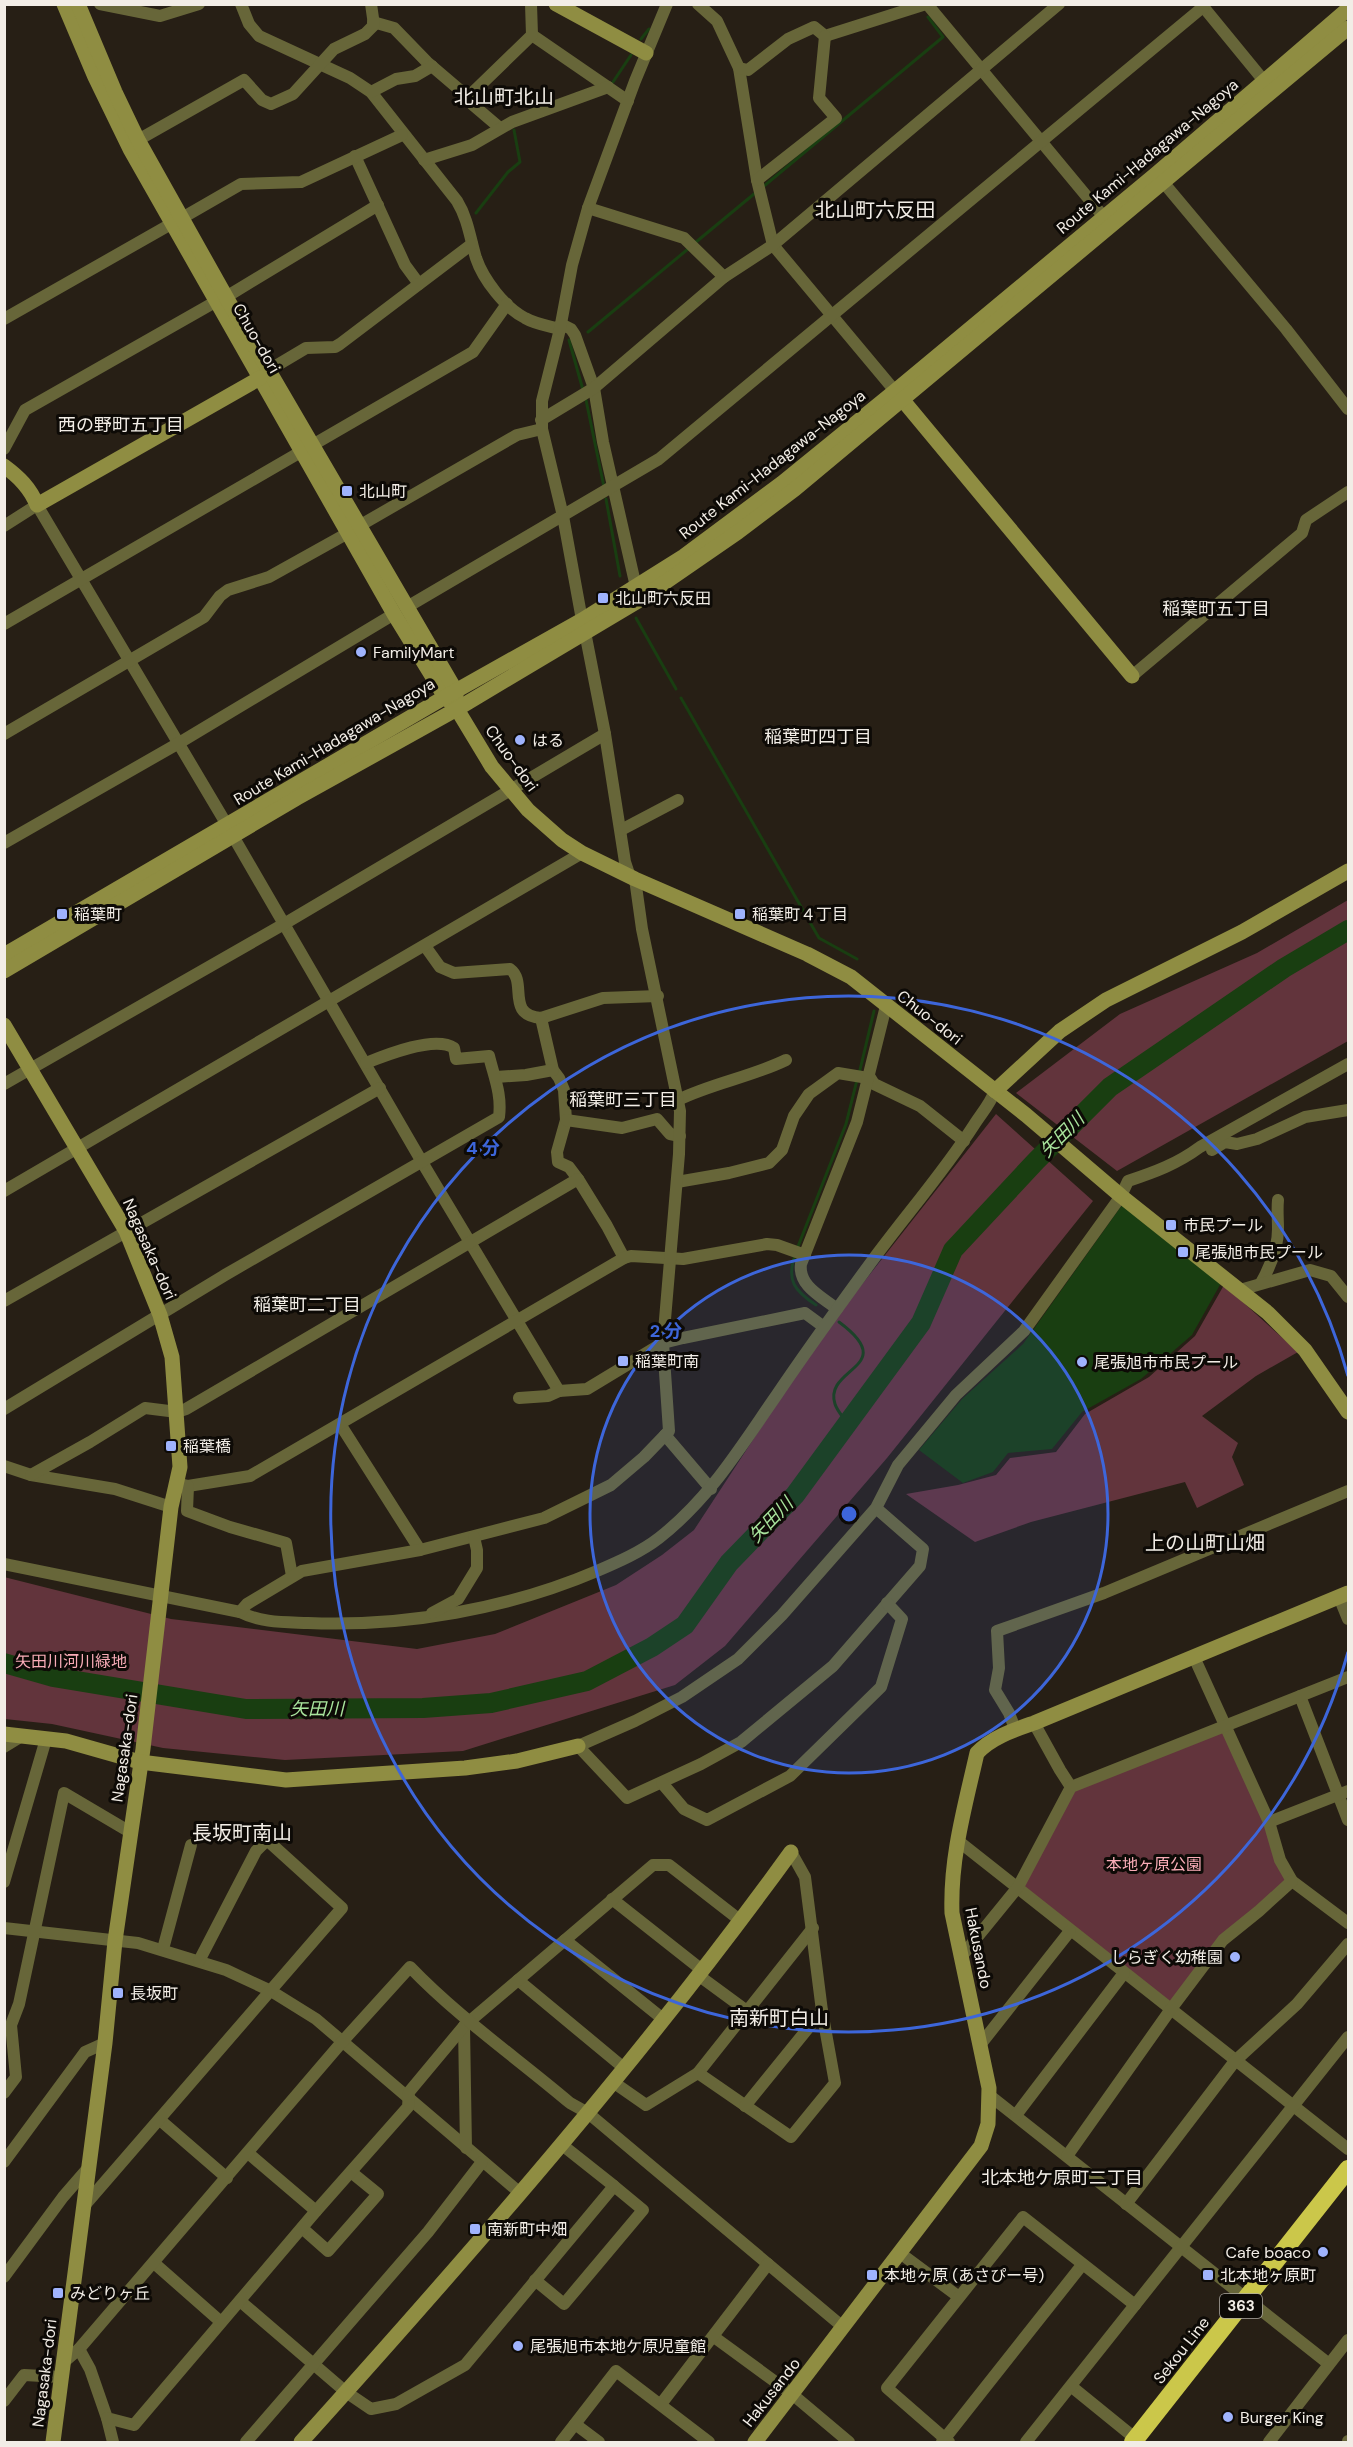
<svg xmlns="http://www.w3.org/2000/svg" width="1353" height="2447" font-family="'DM Sans','Noto Sans JP',sans-serif">
<style>
.green{fill:#62343c}
.water{fill:#193e11}
.lines{fill:none;stroke-linecap:round;stroke-linejoin:round}
.stream{stroke:#193e11;stroke-width:3}
.river{stroke:#193e11;stroke-width:20}
.street{stroke:#676639;stroke-width:12}
.secondary{stroke:#8f8d42;stroke-width:15}
.highway{stroke:#cbc74a;stroke-width:18}
.ring{fill:none;stroke:#3d66da;stroke-width:3}
.poi-dot{fill:#9fb3fd;stroke:#0d0a06;stroke-width:2}
.labels{text-anchor:middle;stroke-width:6;stroke-linejoin:round;paint-order:stroke}
.shield{fill:#0d0a06;stroke:#ada9a3;stroke-width:1.5}
.shield-label{font-size:15px;font-weight:bold;fill:#f2ede6}
.street-label{font-size:16px;fill:#f2ede6;stroke:#0d0a06}
.poi-label{font-size:16px;fill:#f2ede6;stroke:#0d0a06;text-anchor:start}
.park-label{font-size:16px;fill:#f9acb7;stroke:#0d0a06}
.neighbourhood-label{font-size:18px;fill:#f2ede6;stroke:#0d0a06}
.water-label{font-size:18px;font-style:italic;fill:#a9e59d;stroke:#0d0a06}
.quarter-label{font-size:20px;fill:#f2ede6;stroke:#0d0a06}
.centre{fill:#3d66da;stroke:#0d0a06;stroke-width:3}
.ring-label{font-size:18px;text-anchor:middle;font-weight:bold;fill:#3d66da;stroke:#0d0a06;stroke-width:6;stroke-linejoin:round;paint-order:stroke}
</style>
<rect width="100%" height="100%" fill="#271f15"/>
<g class="green">
<path d="M1348,900V1041L1117,1171L1016,1093L1120,1014L1257,953Z"/>
<path d="M996,1114L1093,1201L887,1458L725,1646L675,1685L463,1751L285,1760L163,1748L52,1724L5,1719L4,1577L171,1619L417,1649L495,1634L616,1585L662,1555L694,1530L819,1339Z"/>
<path d="M1224,1285L1298,1352L1256,1376L1202,1416L1238,1443L1232,1457L1244,1485L1197,1508L1185,1482L1031,1522L975,1542L906,1494L958,1485L996,1475L1010,1458L1056,1452L1085,1414L1149,1377L1195,1336Z"/>
<path d="M1225,1726L1292,1881L1223,1940L1171,2009L1018,1887L1071,1787Z"/>
</g>
<path class="water" d="M1122,1205L1221,1283L1192,1335L1141,1379L1082,1412L1052,1449L1008,1453L993,1472L963,1483L919,1450L962,1399L1023,1344Z"/>
<g class="lines">
<g class="stream">
<path d="M641,39L649,29"/>
<path d="M613,82L631,55"/>
<path d="M764,186L943,37L928,17"/>
<path d="M476,213L508,172L520,162L514,130"/>
<path d="M696,242L754,194"/>
<path d="M588,332L688,249"/>
<path d="M569,340L583,390"/>
<path d="M586,400L604,487"/>
<path d="M606,499L620,576"/>
<path d="M636,618L676,689"/>
<path d="M681,698L819,938L857,959"/>
<path d="M859,1074L874,1011"/>
<path d="M797,1249L846,1124L857,1080"/>
<path d="M795,1255C786,1281 795,1291 816,1305"/>
<path d="M839,1322C901,1368 823,1367 835,1404C837,1411 844,1418 848,1424"/>
</g>
<path class="river" d="M4,1663L53,1677L246,1709L423,1708L491,1703L587,1681L652,1647L685,1625L729,1563L795,1495L921,1323L953,1250L1036,1161L1110,1087L1284,968L1348,930"/>
<g class="street">
<path d="M100,4L160,16L199,4"/>
<path d="M241,4L249,24L259,36L350,78L371,92L457,201C468,219 470,238 476,258C483,279 505,308 525,318C535,324 549,326 560,329"/>
<path d="M698,4L717,21L739,68L757,180L773,245L895,391"/>
<path d="M927,4L1103,216"/>
<path d="M1201,4L1269,87"/>
<path d="M373,22L394,28L427,62L468,97L473,105L500,128"/>
<path d="M532,35L628,101"/>
<path d="M739,68L748,70L788,39L814,27L825,36L926,4"/>
<path d="M371,92L396,79L415,76L432,66"/>
<path d="M468,97L532,35L531,4"/>
<path d="M138,140L244,80L262,100L271,104L293,94L334,49L365,34L374,25L371,4"/>
<path d="M355,156L405,265L419,284"/>
<path d="M424,160L472,145L512,122L608,87"/>
<path d="M757,180L836,118L819,98L825,36"/>
<path d="M1163,182L1286,329L1348,409"/>
<path d="M588,208L684,238L724,277"/>
<path d="M182,218L241,184L301,182L402,135"/>
<path d="M226,297L378,205"/>
<path d="M4,319L171,224"/>
<path d="M561,324L571,329L575,335L594,388L603,442L636,587"/>
<path d="M269,370L306,348L335,347L340,344L472,244"/>
<path d="M541,420L594,388L724,277L773,245L1059,4"/>
<path d="M4,449L25,410L215,302"/>
<path d="M4,526L37,505L227,825"/>
<path d="M359,526L517,435L542,429"/>
<path d="M407,607L659,459L1203,7"/>
<path d="M582,620L563,516L542,429V401L560,329L572,265L588,208L635,81L667,4"/>
<path d="M4,624L473,352L507,304"/>
<path d="M585,632L605,734L625,862L630,877"/>
<path d="M1132,676L1302,533L1306,520L1348,492"/>
<path d="M4,734L204,617L220,596L228,590L269,577L348,533"/>
<path d="M621,830L678,800"/>
<path d="M233,836L422,1162L559,1391"/>
<path d="M4,843L179,743L394,614"/>
<path d="M425,946L440,967L454,973L510,969C528,982 505,1015 541,1018L603,998L658,996"/>
<path d="M541,1018L553,1070L559,1078L564,1090L566,1120L557,1152L558,1162L569,1167L578,1179L607,1226L624,1258"/>
<path d="M869,1076L874,1084L920,1106L964,1141"/>
<path d="M496,1077L526,1075L553,1070"/>
<path d="M4,1084L284,924L605,734"/>
<path d="M678,1100C713,1083 751,1077 786,1060"/>
<path d="M566,1120L622,1128L657,1119L670,1134L680,1136"/>
<path d="M1212,1150L1225,1142L1237,1144L1257,1139L1305,1117L1348,1110"/>
<path d="M677,1182L729,1173L769,1163L782,1150L794,1116L809,1094L838,1073L868,1078"/>
<path d="M4,1191L582,853"/>
<path d="M1261,1283C1270,1267 1278,1248 1278,1229C1278,1219 1277,1210 1278,1200"/>
<path d="M1240,1290L1310,1270L1331,1276L1348,1297"/>
<path d="M4,1301L380,1088"/>
<path d="M837,1309C822,1297 798,1286 801,1264L857,1122L886,1006"/>
<path d="M519,1398L548,1396L559,1391L587,1389L663,1343L683,1338L805,1313L824,1327"/>
<path d="M4,1409L225,1275L499,1117C502,1094 494,1077 489,1056L456,1059L454,1048C435,1035 386,1055 366,1063"/>
<path d="M340,1424L420,1550"/>
<path d="M665,1435L711,1489"/>
<path d="M4,1466L31,1475L115,1489L171,1507"/>
<path d="M31,1475L90,1442L145,1408L177,1412L186,1409L578,1179"/>
<path d="M176,1483L188,1486L250,1476L624,1258L631,1256L683,1259L767,1244L777,1245L805,1255"/>
<path d="M188,1486L187,1511L230,1527L286,1543L292,1576"/>
<path d="M876,1508L923,1549L920,1566L833,1666L741,1742L701,1764L627,1798L578,1746L635,1721L682,1697L738,1659L782,1615L876,1508L898,1465L956,1395L1024,1331L1121,1196L1128,1181C1155,1172 1177,1164 1200,1147L1348,1064"/>
<path d="M4,1564L240,1612C261,1623 285,1622 308,1623C405,1627 508,1609 597,1571C618,1562 641,1552 659,1538C710,1498 739,1449 776,1396C807,1350 839,1306 872,1261C905,1216 943,1173 974,1125C981,1114 990,1104 995,1091"/>
<path d="M1339,1597L1348,1619"/>
<path d="M240,1612L247,1604L302,1571L420,1550L544,1518L611,1485L644,1457L669,1431L663,1343L679,1154L680,1111L642,929L635,879"/>
<path d="M432,1613L458,1599L477,1568V1550L474,1537"/>
<path d="M1194,1657L1269,1822L1280,1860L1292,1881L1348,1923"/>
<path d="M1300,1696L1348,1820"/>
<path d="M1034,1723L1060,1770L1071,1787"/>
<path d="M1015,1729L1009,1713L995,1690L999,1668L997,1631L1104,1593L1348,1491"/>
<path d="M4,1747L22,1736"/>
<path d="M662,1783L684,1809L707,1820L790,1776L881,1687L902,1619L887,1603"/>
<path d="M1269,1822L1348,1791"/>
<path d="M957,1840L1348,2149"/>
<path d="M4,1882L46,1739"/>
<path d="M612,1899L702,1970"/>
<path d="M4,1928L138,1943L226,1970L271,1991L316,2019L519,2192"/>
<path d="M565,1940L663,2019"/>
<path d="M163,1949L191,1845"/>
<path d="M961,1957L1018,1887L1071,1787L1348,1677"/>
<path d="M698,1975L747,2011"/>
<path d="M518,1980L624,2068"/>
<path d="M464,2026L466,2148"/>
<path d="M980,2045L1070,1931"/>
<path d="M698,2073L813,1928"/>
<path d="M613,2082L646,2105L698,2073L791,2137L835,2083L822,2011L805,1877L791,1852"/>
<path d="M4,2093L16,2077L11,2025L19,2004L64,1793L130,1832"/>
<path d="M989,2095L1329,2364"/>
<path d="M745,2106L822,2011"/>
<path d="M1016,2115L1124,1973"/>
<path d="M160,2120L227,2178"/>
<path d="M248,2153L316,2211"/>
<path d="M1067,2156L1171,2009L1223,1940L1259,1911L1292,1881"/>
<path d="M4,2162L85,2052L105,2043"/>
<path d="M1126,2204L1235,2061L1297,2004L1348,1944"/>
<path d="M84,2206L342,1908L267,1840L256,1851L199,1961"/>
<path d="M302,2228L328,2251L378,2194L351,2172"/>
<path d="M900,2253L959,2297"/>
<path d="M154,2263L221,2322"/>
<path d="M4,2277L63,2197L89,2167"/>
<path d="M535,2280L564,2304L643,2210L614,2186"/>
<path d="M240,2301L346,2392L371,2409L396,2404L465,2365L614,2186L561,2144"/>
<path d="M714,2337L792,2394L849,2442"/>
<path d="M79,2349L90,2369L107,2418L134,2425L316,2211L408,2107L409,2092L464,2026L653,1865H669L741,1921"/>
<path d="M64,2362L79,2349L342,2042L410,1967C458,2017 517,2058 570,2103L588,2113L843,2327"/>
<path d="M1072,2387L1136,2439"/>
<path d="M4,2401L24,2375L61,2377"/>
<path d="M661,2404L768,2264"/>
<path d="M107,2418L113,2442"/>
<path d="M575,2424L599,2442"/>
<path d="M246,2442L428,2232L482,2162"/>
<path d="M561,2442L616,2371L709,2442"/>
<path d="M942,2442L1082,2265"/>
<path d="M949,2442L887,2388L1023,2217L1135,2305"/>
<path d="M1026,2442L1348,2037"/>
<path d="M1269,2442L1348,2340"/>
<path d="M1348,2442V2441"/>
</g>
<g class="secondary">
<path d="M64,4L95,77L130,149L394,614L445,697L457,709L492,767L528,810L562,840L582,853L635,879L807,954L851,977L1026,1115L1121,1196L1268,1313L1305,1350L1348,1412"/>
<path d="M78,4L115,92L138,140L230,304L456,691V700"/>
<path d="M556,4L646,53"/>
<path d="M896,392L1132,676"/>
<path d="M4,466C19,477 30,488 37,505L260,378"/>
<path d="M4,955L445,697L582,620L684,556L782,483L895,391L1156,174L1348,9"/>
<path d="M4,971L297,798L457,709L638,601L738,532L795,489L1348,28"/>
<path d="M4,1025L126,1231L160,1315L172,1357L180,1467L171,1507L143,1749L115,1941L105,2043L53,2442"/>
<path d="M995,1091L1060,1031L1106,1000L1242,932L1348,871"/>
<path d="M4,1734L66,1741L140,1762L286,1780L465,1768L517,1761L578,1746"/>
<path d="M301,2442C472,2252 641,2059 791,1852"/>
<path d="M755,2442L981,2146L988,2124L989,2088L952,1913C950,1858 965,1806 977,1753C992,1737 1014,1730 1034,1723L1348,1593"/>
</g>
<path class="highway" d="M1133,2442L1348,2169"/>
</g>
<circle cx="849" cy="1514" r="259" fill="#3d66da" fill-opacity=".12"/>
<g class="ring">
<circle cx="849" cy="1514" r="259"/>
<path d="M1348 1652A518 518 0 1 1 1348 1376"/>
</g>
<g class="poi-dot">
<rect x="341" y="485" width="12" height="12" rx="3"/>
<rect x="597" y="592" width="12" height="12" rx="3"/>
<circle cx="361" cy="652" r="6"/>
<circle cx="520" cy="740" r="6"/>
<rect x="56" y="908" width="12" height="12" rx="3"/>
<rect x="734" y="908" width="12" height="12" rx="3"/>
<rect x="1165" y="1219" width="12" height="12" rx="3"/>
<rect x="1177" y="1246" width="12" height="12" rx="3"/>
<rect x="617" y="1355" width="12" height="12" rx="3"/>
<circle cx="1082" cy="1362" r="6"/>
<rect x="165" y="1440" width="12" height="12" rx="3"/>
<circle cx="1235" cy="1957" r="6"/>
<rect x="112" y="1987" width="12" height="12" rx="3"/>
<rect x="469" y="2223" width="12" height="12" rx="3"/>
<circle cx="1323" cy="2252" r="6"/>
<rect x="866" y="2269" width="12" height="12" rx="3"/>
<rect x="1202" y="2269" width="12" height="12" rx="3"/>
<rect x="52" y="2287" width="12" height="12" rx="3"/>
<circle cx="518" cy="2346" r="6"/>
<circle cx="1228" cy="2417" r="6"/>
</g>
<g class="labels">
<rect class="shield" x="1220" y="2294" width="42" height="24" rx="4.5"/>
<g class="shield-label">
<text x="1241" y="2311">363</text>
</g>
<g class="street-label">
<text transform="translate(1147 156) rotate(-40)" y="6">Route Kami-Hadagawa-Nagoya</text>
<text transform="translate(257 338) rotate(60)" y="6">Chuo-dori</text>
<text transform="translate(772 464) rotate(-38)" y="6">Route Kami-Hadagawa-Nagoya</text>
<text transform="translate(334 741) rotate(-31)" y="6">Route Kami-Hadagawa-Nagoya</text>
<text transform="translate(512 758) rotate(54)" y="6">Chuo-dori</text>
<text transform="translate(930 1017) rotate(38)" y="6">Chuo-dori</text>
<text transform="translate(150 1249) rotate(66)" y="6">Nagasaka-dori</text>
<text transform="translate(124 1748) rotate(-82)" y="6">Nagasaka-dori</text>
<text transform="translate(979 1948) rotate(79)" y="6">Hakusando</text>
<text transform="translate(1181 2350) rotate(-52)" y="6">Sekou Line</text>
<text transform="translate(44 2373) rotate(-83)" y="6">Nagasaka-dori</text>
<text transform="translate(771 2392) rotate(-52)" y="6">Hakusando</text>
</g>
<g class="poi-label">
<text x="359" y="497">北山町</text>
<text x="615" y="604">北山町六反田</text>
<text x="373" y="658">FamilyMart</text>
<text x="532" y="746">はる</text>
<text x="74" y="920">稲葉町</text>
<text x="752" y="920">稲葉町４丁目</text>
<text x="1183" y="1231">市民プール</text>
<text x="1195" y="1258">尾張旭市民プール</text>
<text x="635" y="1367">稲葉町南</text>
<text x="1094" y="1368">尾張旭市市民プール</text>
<text x="183" y="1452">稲葉橋</text>
<text x="1223" y="1963" text-anchor="end">しらぎく幼稚園</text>
<text x="130" y="1999">長坂町</text>
<text x="487" y="2235">南新町中畑</text>
<text x="1311" y="2258" text-anchor="end">Cafe boaco</text>
<text x="884" y="2281">本地ヶ原 (あさぴー号)</text>
<text x="1220" y="2281">北本地ヶ原町</text>
<text x="70" y="2299">みどりヶ丘</text>
<text x="530" y="2352">尾張旭市本地ケ原児童館</text>
<text x="1240" y="2423">Burger King</text>
</g>
<g class="park-label">
<text x="71" y="1667">矢田川河川緑地</text>
<text x="1154" y="1870">本地ヶ原公園</text>
</g>
<g class="neighbourhood-label">
<text x="121" y="431">西の野町五丁目</text>
<text x="1216" y="615">稲葉町五丁目</text>
<text x="818" y="743">稲葉町四丁目</text>
<text x="623" y="1106">稲葉町三丁目</text>
<text x="307" y="1311">稲葉町二丁目</text>
<text x="1062" y="2184">北本地ケ原町二丁目</text>
</g>
<g class="water-label">
<text transform="translate(1062 1135) rotate(-45)" y="6">矢田川</text>
<text transform="translate(771 1520) rotate(-46)" y="6">矢田川</text>
<text x="317" y="1715">矢田川</text>
</g>
<g class="quarter-label">
<text x="504" y="104">北山町北山</text>
<text x="875" y="217">北山町六反田</text>
<text x="1205" y="1550">上の山町山畑</text>
<text x="242" y="1840">長坂町南山</text>
<text x="779" y="2025">南新町白山</text>
</g>
</g>
<circle cx="849" cy="1514" r="9" class="centre"/>
<g class="ring-label">
<text x="483" y="1154">4 分</text>
<text x="666" y="1337">2 分</text>
</g>
<rect width="1353" height="2447" fill="none" stroke="#f2ede6" stroke-width="12"/>
</svg>
